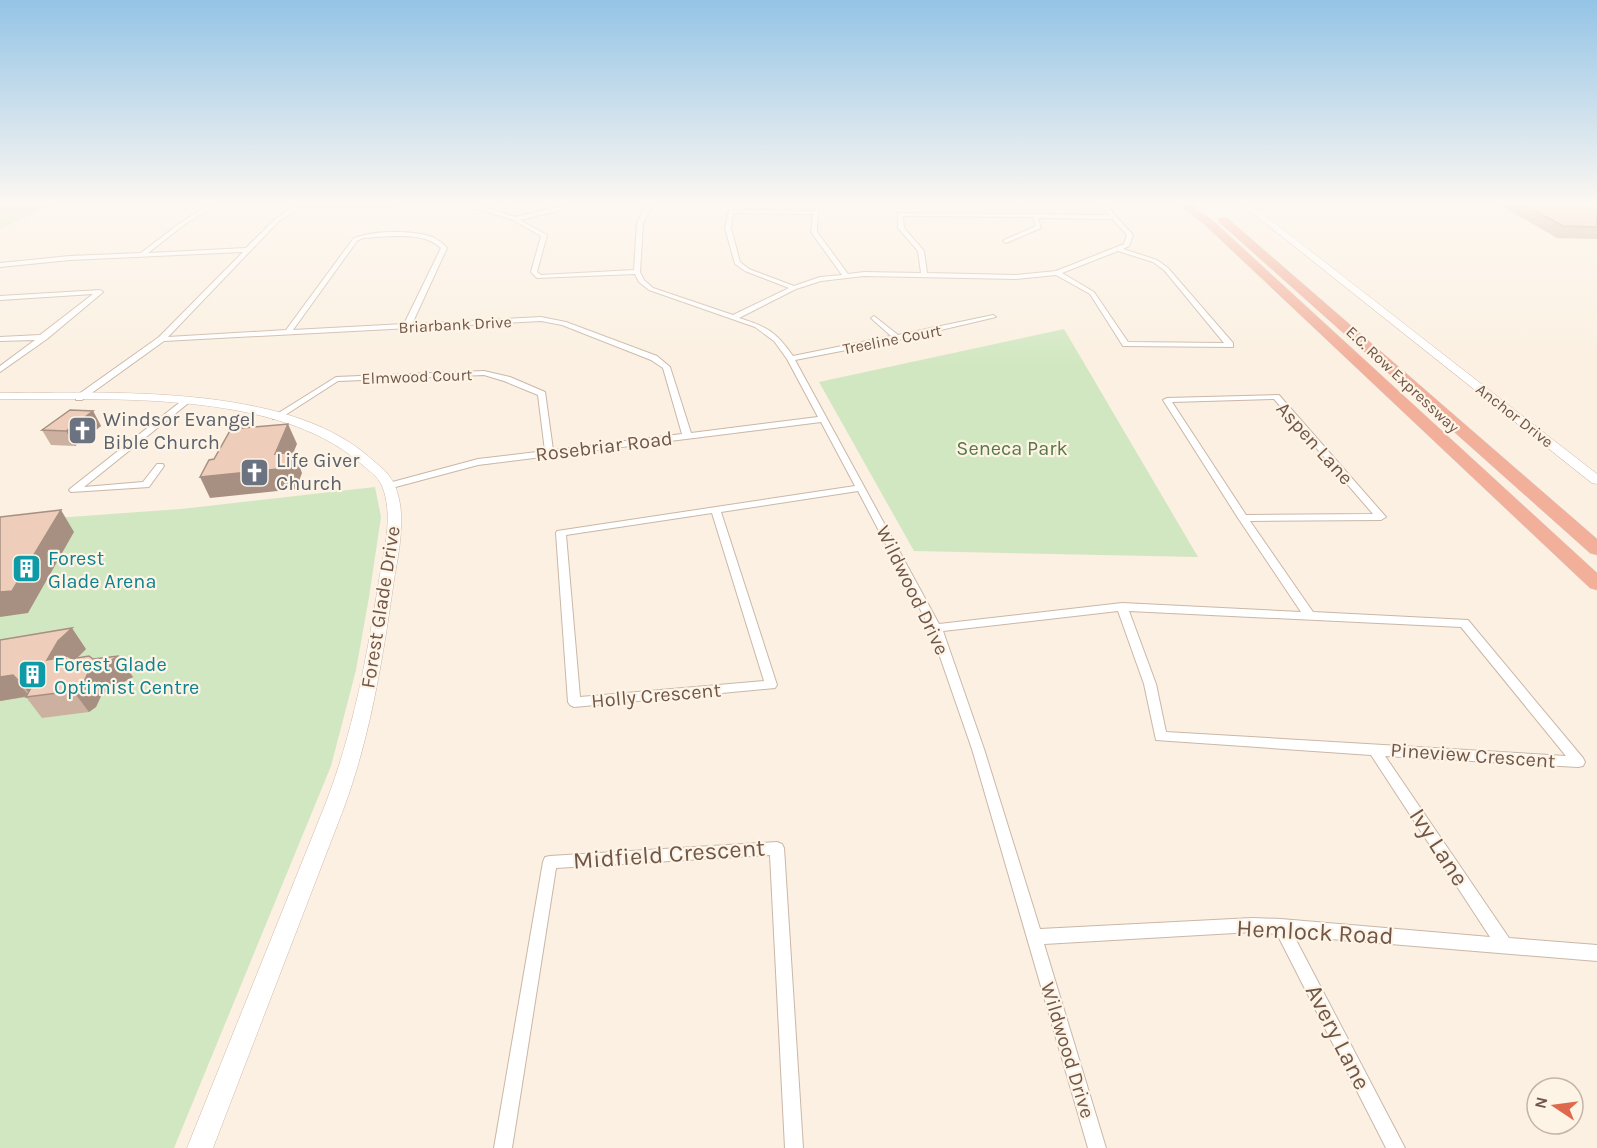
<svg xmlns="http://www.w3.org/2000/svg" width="1597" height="1148" font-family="Karla,sans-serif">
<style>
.green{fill:#d1e7c1}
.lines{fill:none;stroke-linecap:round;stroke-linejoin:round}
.street-casing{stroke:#cab7a8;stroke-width:2}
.secondary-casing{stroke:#d0b9a9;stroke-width:1}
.highway-casing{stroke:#dad3d0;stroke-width:1}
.street{fill:#fff;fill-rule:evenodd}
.secondary{fill:#fff;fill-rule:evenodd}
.highway{fill:#f2af9a;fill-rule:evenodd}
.wall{fill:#cdb1a0}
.shaded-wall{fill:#a79082}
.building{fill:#eeceba;stroke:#a79082;stroke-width:1.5}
.labels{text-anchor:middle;stroke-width:4.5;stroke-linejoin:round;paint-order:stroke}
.far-street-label{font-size:16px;fill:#705649;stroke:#fef4e6}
.worship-label{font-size:20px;fill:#5b616d;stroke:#fef4e6;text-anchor:start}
.street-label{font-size:20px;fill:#705649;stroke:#fef4e6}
.park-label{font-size:20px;fill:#567a45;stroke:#fef4e6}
.culture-label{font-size:20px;fill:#0d838f;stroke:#fef4e6;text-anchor:start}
.near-street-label{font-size:24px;fill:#705649;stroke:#fef4e6}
</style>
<rect width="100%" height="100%" fill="#fbf0e1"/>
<g class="green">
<path d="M10,203H59L0,229V206Z"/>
<path d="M1064,329L1198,557L914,551L819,382Z"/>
<path d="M375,487L381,517L369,597L356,670L331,766L174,1148H0V522L181,509Z"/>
</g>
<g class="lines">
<defs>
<g id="street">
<path d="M212,203H218L184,225L148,253L246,248L275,219L298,203L480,205L515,217L559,207L561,210L520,220L547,235L537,272L541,275L634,270L637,223L648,203H654L643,223L640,272L644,280L653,288L733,315L789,288L745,271L735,264L725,228L729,210L818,211L817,232L848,274L864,272L921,273L918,251L898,228V213L1109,215L1099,203H1104L1133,235L1129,246L1123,249L1157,260L1168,268L1233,343V347L1123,346L1090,294L1056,275L1016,279L864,276L821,281L796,289L739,318C768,327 776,332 793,356L891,336L872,319L871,318L874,316L898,335L993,315L996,317L898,340L795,360L939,624L1122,603L1301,612L1238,518L1163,400L1167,398L1279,395L1386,517L1381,520L1250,521L1313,612L1468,620L1583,758L1585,762L1583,766L1578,767L1385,756L1509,938L1597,945V961L1294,936L1405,1148H1386L1277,934L1252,932L1044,944L1106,1148H1088L972,749L930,628L858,491L721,512L777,685L775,688L574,707L570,705L568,702L556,533L557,531L855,486L821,422L478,465L388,489L385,488L383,486L385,484L478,459L545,451L538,395L504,381L484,375L338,381L279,419H273L272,417L336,377L484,371L510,377L545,392L553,450L682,434L663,368L651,360L562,325L541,321L164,341L82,400H76V396L159,337L243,252L70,260L0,267V263L70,256L141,253L180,223ZM302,206L479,209L513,220L541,236L531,272L537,278L635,274L639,282L649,290L755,327L774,341L787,359L818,417L691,433L670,367L657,356L566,322L541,317L412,324L447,248C442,243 438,239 432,237C414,230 369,230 353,239L286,330L168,337L279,221ZM733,213L813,214L811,232L842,275L820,277L794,286L749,269L740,262L731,228ZM903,216L1033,217L1036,226L1004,240L1003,241L1006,243L1041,228L1038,218L1112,219L1127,235L1124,244L1056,271L1016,275L927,273L924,251L904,228ZM394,236C411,236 428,236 441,248L404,324L293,330L357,241L363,238ZM1118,251L1153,262L1164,270L1224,343L1128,342L1094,292L1062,273ZM1274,399L1373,514L1246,515L1172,402ZM712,513L764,681L580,697L566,535ZM1118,611L1144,684L1156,740L1371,755L1490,937L1281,919L1252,918L1040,929L984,749L943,631ZM1129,611L1461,627L1566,756L1166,732L1156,684Z"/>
<path d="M100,290L103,292L102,293L47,339L0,372V366L35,340L0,341V337L40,335L93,294L0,300V296Z"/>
<path d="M184,399H187L191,401L84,487L143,482L157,464H163L164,466L149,487L71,492L69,490L71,488Z"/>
<path d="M777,842L782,844L784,848L803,1148H785L770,855L556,868L512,1148H494L543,862L545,857L550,856Z"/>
</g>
<g id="secondary">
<path d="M1240,203H1249L1597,474V484L1592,483Z"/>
<path d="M0,393C107,393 283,383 368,456C378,465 390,473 395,486C407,515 399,550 394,580C383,657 371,733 345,805L213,1148H187L325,805C353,733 367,657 379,580C384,551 394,515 382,486C378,476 368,470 360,463C276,389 106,400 0,399Z"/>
</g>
<g id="highway">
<path d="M1177,203H1189L1212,220L1597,573V590L1590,588L1204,224Z"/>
<path d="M1219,218H1227L1597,539V555L1590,553L1219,222Z"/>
</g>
</defs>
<use href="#street" class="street-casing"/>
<use href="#secondary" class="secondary-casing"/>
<use href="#highway" class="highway-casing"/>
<use href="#street" class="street"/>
<use href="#secondary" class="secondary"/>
<use href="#highway" class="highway"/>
</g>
<g class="wall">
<path d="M1496,203H1597V239L1557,238Z"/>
<path d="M93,411L101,426L75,446L51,445L42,430Z"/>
<path d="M0,640L86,649L77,658L93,659L119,656L133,677L102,694L96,707L89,712L42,718L26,697L0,701Z"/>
</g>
<g class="shaded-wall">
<path d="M93,411L101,426L75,446L66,431Z"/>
<path d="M288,424L297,444L287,468L294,452L302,473L296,489L210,498L200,477L275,454Z"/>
<path d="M61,510L74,532L28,613L0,617V592Z"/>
<path d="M72,628L86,649L73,662L47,660L58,641Z"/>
<path d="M119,656L133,677L102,694L96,707L89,712L73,691L88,673Z"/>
<path d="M13,675L29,696L0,701V677Z"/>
<path d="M36,679L31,696L20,682Z"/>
</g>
<g class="building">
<path d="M1521,203H1597V227L1563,226Z"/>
<path d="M70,410L93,411L66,431L42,430Z"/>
<path d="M288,424L275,454L294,452L287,468L200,477L209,460L214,459L231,429Z"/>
<path d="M61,510L12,591L0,592V517Z"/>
<path d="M72,628L58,641L47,660L68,656L71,659L89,656L93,659L119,656L88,673L82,686L73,691L26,697L36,679L20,682L13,675L0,677V640Z"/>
</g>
<linearGradient id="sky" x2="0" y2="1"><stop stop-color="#94c4e6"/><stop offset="0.56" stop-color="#fdf8f2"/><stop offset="1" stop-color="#fdf8f2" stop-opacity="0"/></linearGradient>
<rect width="1597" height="364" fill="url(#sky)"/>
<defs>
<symbol id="church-square" viewBox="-11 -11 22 22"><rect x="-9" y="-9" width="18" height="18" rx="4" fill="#6b7280" stroke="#fef4e6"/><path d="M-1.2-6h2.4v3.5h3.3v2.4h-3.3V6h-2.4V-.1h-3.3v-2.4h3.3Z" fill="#fff"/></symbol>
<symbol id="building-square" viewBox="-11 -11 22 22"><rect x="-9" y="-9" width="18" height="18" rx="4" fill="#0f9aa8" stroke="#fef4e6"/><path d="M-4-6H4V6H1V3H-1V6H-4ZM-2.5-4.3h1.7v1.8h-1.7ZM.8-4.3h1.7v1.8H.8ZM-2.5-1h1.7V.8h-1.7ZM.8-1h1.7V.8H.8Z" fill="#fff"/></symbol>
</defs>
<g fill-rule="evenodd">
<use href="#church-square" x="66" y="414" width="33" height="33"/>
<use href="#church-square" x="238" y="456" width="33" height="33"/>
<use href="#building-square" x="10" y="552" width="33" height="33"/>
<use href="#building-square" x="16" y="658" width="33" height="33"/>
</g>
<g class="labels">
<g class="far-street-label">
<text transform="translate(455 324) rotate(-3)" y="6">Briarbank Drive</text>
<text transform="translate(892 339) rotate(-11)" y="6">Treeline Court</text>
<text transform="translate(417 376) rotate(-2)" y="6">Elmwood Court</text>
<text transform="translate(1403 379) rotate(43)" y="6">E.C. Row Expressway</text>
<text transform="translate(1515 415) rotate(38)" y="6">Anchor Drive</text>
</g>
<g class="worship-label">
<text x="103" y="426">Windsor Evangel<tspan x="103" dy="23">Bible Church</tspan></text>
<text x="276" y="467">Life Giver<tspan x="276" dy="23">Church</tspan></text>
</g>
<g class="street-label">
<text transform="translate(1315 443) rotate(48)" y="7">Aspen Lane</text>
<text transform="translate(604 446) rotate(-7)" y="7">Rosebriar Road</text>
<text transform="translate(913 590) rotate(64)" y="7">Wildwood Drive</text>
<text transform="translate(380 607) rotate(-81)" y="7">Forest Glade Drive</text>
<text transform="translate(656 695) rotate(-5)" y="7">Holly Crescent</text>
<text transform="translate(1473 755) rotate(4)" y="7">Pineview Crescent</text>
<text transform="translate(1068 1050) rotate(73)" y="7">Wildwood Drive</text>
</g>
<g class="park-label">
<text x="1012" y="455">Seneca Park</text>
</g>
<g class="culture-label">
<text x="48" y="565">Forest<tspan x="48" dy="23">Glade Arena</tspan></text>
<text x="54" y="671">Forest Glade<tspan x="54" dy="23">Optimist Centre</tspan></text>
</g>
<g class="near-street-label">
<text transform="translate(1439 847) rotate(57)" y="8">Ivy Lane</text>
<text transform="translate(669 854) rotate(-4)" y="8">Midfield Crescent</text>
<text transform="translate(1315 932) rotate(3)" y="8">Hemlock Road</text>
<text transform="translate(1338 1037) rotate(63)" y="8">Avery Lane</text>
</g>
</g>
<g transform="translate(1555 1106) rotate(283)"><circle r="28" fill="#fef4e6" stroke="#c5b5a7" stroke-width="1.5"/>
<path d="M0-4.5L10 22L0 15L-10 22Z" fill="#df694c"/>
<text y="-9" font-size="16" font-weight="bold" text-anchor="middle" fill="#705649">N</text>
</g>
</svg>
